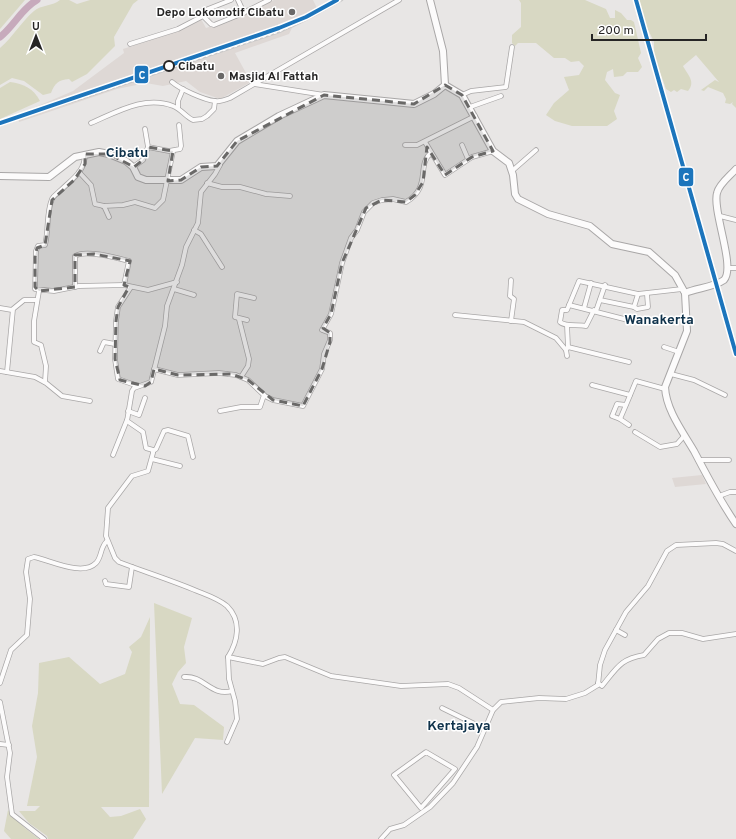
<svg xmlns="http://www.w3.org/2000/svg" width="736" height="839" font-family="Overpass,sans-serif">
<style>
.built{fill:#ded8d5}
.green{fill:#d8d8c3}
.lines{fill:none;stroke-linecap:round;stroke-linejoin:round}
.river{stroke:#c7aabc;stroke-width:7}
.street-casing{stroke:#a9a7a7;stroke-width:5.5}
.secondary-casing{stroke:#a9a7a7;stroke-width:8}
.primary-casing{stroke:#a9a7a7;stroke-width:8}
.street{stroke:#fcfbfb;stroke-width:4}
.secondary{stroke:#fcfbfb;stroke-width:6}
.primary{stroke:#fcfbfb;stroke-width:6}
.rail-casing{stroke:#c9c8c8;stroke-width:2.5}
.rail{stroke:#fff;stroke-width:1;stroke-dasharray:3;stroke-linecap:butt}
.rail-1-casing{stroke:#fff;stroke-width:7}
.rail-1{stroke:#1c75bc;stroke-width:4}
.marked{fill:#6a6968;fill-opacity:0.2;stroke:#6a6968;stroke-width:3;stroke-dasharray:8 5;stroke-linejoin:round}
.poi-dot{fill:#6a6968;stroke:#fff;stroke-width:1.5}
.stop-dot{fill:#fff;stroke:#262525;stroke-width:2}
.labels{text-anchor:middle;stroke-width:3;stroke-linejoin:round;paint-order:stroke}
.poi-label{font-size:12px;font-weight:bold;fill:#262525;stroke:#fff;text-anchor:end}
.stop-label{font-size:12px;font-weight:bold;fill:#262525;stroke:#fff;text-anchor:start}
.quarter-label{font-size:14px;font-weight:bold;fill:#0f324b;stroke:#fff}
.line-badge{stroke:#fff;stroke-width:1.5}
.badge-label{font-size:11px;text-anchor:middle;font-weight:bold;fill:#fff}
</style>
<rect width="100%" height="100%" fill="#e8e6e5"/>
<g class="built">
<path d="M274,0H313L320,14L292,28L289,34L235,53L251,82L220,99L200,92L186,81L163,86L146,83L117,89L19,122L17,115L73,91L124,53L123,49L178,31L201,19L206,28L245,15Z"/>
<path d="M702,475L706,484L675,487L672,478Z"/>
</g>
<g class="green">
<path d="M0,0H25L0,29Z"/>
<path d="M60,0H69L77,4L90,0H138L133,4L114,37L115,46L87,74L72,82L69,79C58,80 55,83 51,93L43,95L24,81L12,78L0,85V48C13,37 21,22 34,11C41,5 53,6 60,0Z"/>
<path d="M519,0H585L606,9L610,18H615V10L621,13L627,20H631L634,22L641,53L638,58L642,67L638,72H627L623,76L614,77L613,69L607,72L605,80L615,93L620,95L614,111L617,119L607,126H572L555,121L546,115L554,103L569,90L564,77L579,75L584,66L579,61L571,62L565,58H554L536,43H518L515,46L512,43V35L521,27V3Z"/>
<path d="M638,0H736V108L732,104L733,102L730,104L725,103L726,99L723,93L708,87L704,91L701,90L715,80L719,82L696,55L683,66C688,75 696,82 688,91L681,89L677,92L674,90L671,92L666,89L654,55V42L640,13Z"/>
<path d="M10,82C24,84 33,88 40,101L0,119V88Z"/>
<path d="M154,603L192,618L184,647L186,663L178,672L172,684L180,704L194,705L224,727L223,740L195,738L162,794Z"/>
<path d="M150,617L149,807H101L110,817L121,816L140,809L146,819L133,839H48L47,836L29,823L19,811H35L40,806H27L37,757L32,726L38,693L39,663L69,657L100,684L125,674L132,652L129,647L141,637Z"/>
<path d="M8,810L25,828L39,839H11L4,831Z"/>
</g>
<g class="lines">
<path class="river" d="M0,37C15,25 21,9 37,0"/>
<defs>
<g id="street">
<path d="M238,0L244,13"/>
<path d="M201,16L203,11L231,0"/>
<path d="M130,44L178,29L203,16L211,24L214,25L241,14L269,0"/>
<path d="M172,82C180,89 204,100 215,101C220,102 225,100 230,98L399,0"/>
<path d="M254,84L324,95"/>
<path d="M462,95L471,91L506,87L512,47"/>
<path d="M470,107L501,96"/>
<path d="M178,108V101L183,89"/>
<path d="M208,115L214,109L215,101"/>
<path d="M91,123C117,112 145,95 173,106C181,109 186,117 193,120L202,119L207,116"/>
<path d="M145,129L148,147L169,151L180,149L181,146L179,125"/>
<path d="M425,142L445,175L472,157L493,151"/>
<path d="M405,145H417L475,116"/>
<path d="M462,145L468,159"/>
<path d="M85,154C85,172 72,179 61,190C58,193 54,195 52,199C46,213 49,230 45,245L38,246L36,251L35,289L54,291L79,286L124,285L148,290L177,282"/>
<path d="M220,165L215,174L201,192L198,223L186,247L182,265L167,306L165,326L151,382L134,388L132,391L127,421L143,432L146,448L153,450V453L148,471L132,476L108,508L106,536L115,558L119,562C145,572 171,580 197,591C207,595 219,599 227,606C242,621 238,641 228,657L263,664L279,658L285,657L331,676L401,686L448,684L459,688L493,710"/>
<path d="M133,167L143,160L148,147"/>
<path d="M512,171L536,150"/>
<path d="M79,172L91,185L95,204L104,206L109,217"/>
<path d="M207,183L222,187H240L266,194L290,196"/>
<path d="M103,206L123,205L135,202L155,208L163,200L173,151"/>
<path d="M720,216L736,220"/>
<path d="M194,230L201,234L222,267"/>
<path d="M729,268H736"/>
<path d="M75,287V256C86,249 117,258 129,261L124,285"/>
<path d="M131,287L118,307L116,321L115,359L118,379L138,386"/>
<path d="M174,289L194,295"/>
<path d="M39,291L34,321V342L41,345L46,366L45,382"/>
<path d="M600,300L634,307L637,309L648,307L647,294"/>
<path d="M569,305L628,320"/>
<path d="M634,307L638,294"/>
<path d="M0,308L12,310"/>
<path d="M584,308L591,283"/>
<path d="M594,310L586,326C579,324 565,327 560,322L562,310H567L579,281L638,294L682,289L683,291"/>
<path d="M596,311L605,285"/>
<path d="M455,315L524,322L556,338L566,350L568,347"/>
<path d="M239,319L249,359L248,366L241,377"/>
<path d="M247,320L235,317L237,294L254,298"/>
<path d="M511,321L514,299L510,296L511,280"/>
<path d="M567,325L568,347L629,362"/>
<path d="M664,347L679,352"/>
<path d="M566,350L567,356"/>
<path d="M100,351L104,342L115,344"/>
<path d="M154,369L178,375L219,373L236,375L248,380L265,396L273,400L303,406L322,369L324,354L330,340V333L322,330L331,314L342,263L351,238L357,230L364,212L373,203L382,200L393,199L406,202C432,187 416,165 431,153"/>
<path d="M0,371L35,377L46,383L62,396L90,401"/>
<path d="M7,372L13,309L24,300H37"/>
<path d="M671,374L694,380L725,395"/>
<path d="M592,385L630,395"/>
<path d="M626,405L620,419L612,416L617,404L626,405L636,381L665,389"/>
<path d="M128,411L139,415L145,398"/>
<path d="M220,411L241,407H260L264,395"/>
<path d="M620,419L629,425"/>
<path d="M635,432L660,447L677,444L684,436"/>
<path d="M153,451L156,449L164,431L168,430L188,436L193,457"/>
<path d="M113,455L127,420"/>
<path d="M152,459L180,466"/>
<path d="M698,460H729"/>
<path d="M719,496L730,492H736"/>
<path d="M105,581L106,584L129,587L132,567"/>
<path d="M616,630L625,635"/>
<path d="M184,677C204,675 211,697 232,691"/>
<path d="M0,683L11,650L27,635L30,599L26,572L28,559L34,557C50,560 82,577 96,563C102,557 100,547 107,541"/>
<path d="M598,683L602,686C617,668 620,659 644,655L658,639L669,633H682L703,639L736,634"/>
<path d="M0,702L10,753L7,777L12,814L44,839"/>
<path d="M442,708L485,729"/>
<path d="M227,742L237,719L235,701L229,679L228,657"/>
<path d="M0,744L9,745"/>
<path d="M426,752L455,769L421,808L394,775Z"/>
<path d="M381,839L390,829L404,825L430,807L453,783L477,747L493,710L501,702L539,698L566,699L585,693L598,685L600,665L605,650L626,612L648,586L667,551L676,545L716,543L723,544L736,551"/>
</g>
<g id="secondary">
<path d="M445,85L462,95L493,151L509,163L513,175L515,194L518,199L548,214L590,226L612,244L649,252L675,275L685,293L687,331L665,387C666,410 683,432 694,451C707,476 720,501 736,524"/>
<path d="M685,293C697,288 714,287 724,280C736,267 712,211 717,193C719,184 730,176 736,169"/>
</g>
<path id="primary" d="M0,176L49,177L75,157L99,152L109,154L126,161L133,167L138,177L146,180H181L201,167L217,166L237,141L279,116L324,95L414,104L434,94L445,85L443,51L430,0"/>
</defs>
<use href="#street" class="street-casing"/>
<use href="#secondary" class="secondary-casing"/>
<use href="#primary" class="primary-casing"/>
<use href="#street" class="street"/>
<use href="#secondary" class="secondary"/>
<use href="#primary" class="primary"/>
<defs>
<path id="rail" d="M29,114L80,99L279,32L307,19L342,0"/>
</defs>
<use href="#rail" class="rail-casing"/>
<use href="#rail" class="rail"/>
<defs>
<g id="rail-1">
<path d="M636,0L736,354"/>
<path d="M0,123L279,28L306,17L337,0"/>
</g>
</defs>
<use href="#rail-1" class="rail-1-casing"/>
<use href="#rail-1" class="rail-1"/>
</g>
<path class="marked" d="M445,85L462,95L493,151L472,157L445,175L427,147L423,182L415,195L406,202L382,200L366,208L342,263L331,314L323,328L330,333V342L322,369L303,406L273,400L248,380L231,374L178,375L154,369L151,382L145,386L120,380L115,359L116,321L118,307L129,287L124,285L130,261L94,254L75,255V287L39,291L35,287V257L37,248L45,245L52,200L74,180L85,164V154H109L134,167L143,160L148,147L173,151L168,181L181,180L201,167L217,166L237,141L324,95L414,104Z"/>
<g class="poi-dot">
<circle cx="292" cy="12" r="4"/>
<circle cx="221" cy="76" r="4"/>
</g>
<circle class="stop-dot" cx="169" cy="66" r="5"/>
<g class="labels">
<g class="poi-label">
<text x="284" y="16">Depo Lokomotif Cibatu</text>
<text x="229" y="80" text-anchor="start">Masjid Al Fattah</text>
</g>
<g class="stop-label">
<text x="178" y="70">Cibatu</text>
</g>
<g class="quarter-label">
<text x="127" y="157">Cibatu</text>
<text x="659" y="324">Wanakerta</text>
<text x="459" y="730">Kertajaya</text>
</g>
</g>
<g class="line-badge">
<rect x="134" y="65" width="15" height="19" rx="4" fill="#1c75bc"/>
<rect x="678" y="167" width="16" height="20" rx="4" fill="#1c75bc"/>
</g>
<g class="badge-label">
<text x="142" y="79">C</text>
<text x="686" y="181">C</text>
</g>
<g transform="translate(36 36)" stroke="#ffffff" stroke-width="3" paint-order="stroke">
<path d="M0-3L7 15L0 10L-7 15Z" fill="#262525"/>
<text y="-6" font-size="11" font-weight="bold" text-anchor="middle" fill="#262525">U</text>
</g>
<path d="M592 34v6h114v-6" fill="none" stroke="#262525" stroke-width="2"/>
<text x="598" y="34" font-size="12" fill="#262525" stroke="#ffffff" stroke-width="3" paint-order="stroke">200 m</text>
</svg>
